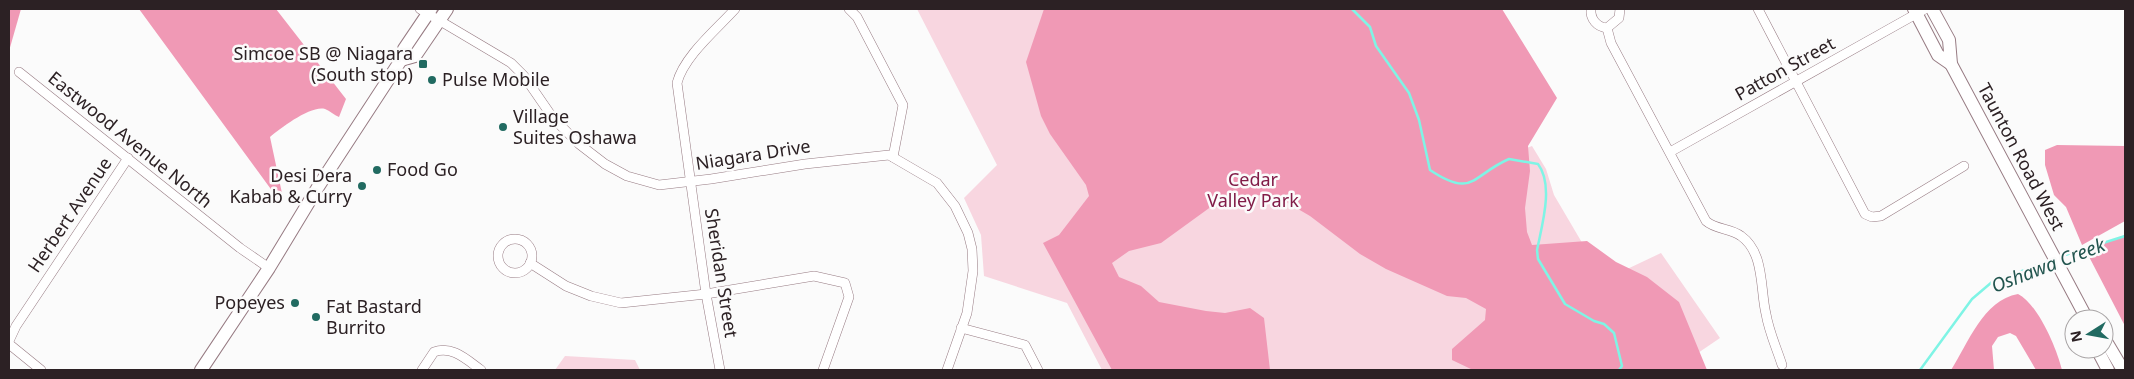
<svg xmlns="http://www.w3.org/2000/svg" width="2134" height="379" font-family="'Noto Sans',sans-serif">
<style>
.green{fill:#f8d6e0}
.forest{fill:#f099b5}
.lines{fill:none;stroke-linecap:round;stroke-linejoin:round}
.stream{stroke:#7ff4e5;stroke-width:2.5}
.minor-casing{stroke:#977b83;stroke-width:10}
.secondary-casing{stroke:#977b83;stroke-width:14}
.minor{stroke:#fff;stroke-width:9}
.secondary{stroke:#fff;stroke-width:12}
.poi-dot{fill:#216a61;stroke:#fbfbfb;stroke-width:2}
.labels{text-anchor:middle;stroke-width:5;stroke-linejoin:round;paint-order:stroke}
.poi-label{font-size:18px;fill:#2c2124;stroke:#fbfbfb;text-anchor:start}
.street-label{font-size:18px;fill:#2c2124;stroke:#fbfbfb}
.park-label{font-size:18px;fill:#811c48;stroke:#fbfbfb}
.water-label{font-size:19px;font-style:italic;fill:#21544e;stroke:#fbfbfb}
</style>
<rect width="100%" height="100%" fill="#fbfbfb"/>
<g class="green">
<path d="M917,9H1502L1503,157L1532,146L1546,169L1554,195L1604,280L1661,253L1720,338L1673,370H1102L1067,303L984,276L981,235L964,198L997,165Z"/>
<path d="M565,356L635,360L640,370H555Z"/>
</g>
<g class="forest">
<path d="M9,9H21L9,51Z"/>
<path d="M139,9H276L346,99L339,117C334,115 330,111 325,109C311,105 281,128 270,137L283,198L281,203Z"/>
<path d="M1044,9H1502L1557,98L1528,146L1530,171L1525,208L1527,232L1532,245L1587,241L1616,262L1647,277L1679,302L1707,370H1473L1452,360V349L1485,320L1486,309L1466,298L1447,296L1386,269L1360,254L1310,216L1286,202L1261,195L1234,198L1212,206L1161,243L1129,251L1112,263L1119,277L1141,286L1159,302L1206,311L1225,313L1250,308L1264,318L1270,370H1112L1043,243L1059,235L1089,196L1086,185L1050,134L1041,116L1026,62Z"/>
<path d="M2057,145L2125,146V221L2082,245L2066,207L2054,195L2045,165V150Z"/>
<path d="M2125,235V326L2084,247L2098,245Z"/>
<path d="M2018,294C2038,304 2057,349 2062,370H2036L2016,336L2010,333L1998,337L1992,346L1994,370H1951C1968,344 1983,300 2018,294Z"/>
</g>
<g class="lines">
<g class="stream">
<path d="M1352,9L1370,27L1376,46L1409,93L1419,120L1430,170C1473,199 1472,175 1509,159L1538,164C1554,185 1542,225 1537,250L1538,259L1565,304L1594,321L1604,324L1614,333L1622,366L1619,370"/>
<path d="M2059,257L2125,236"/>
<path d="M1920,370L1972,299L1992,282L2052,260"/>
</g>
<defs>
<g id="minor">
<path d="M420,9L511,63L524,76L553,118L579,144L605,164L627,176L659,185L711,179L805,164L889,155L937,183L955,206L968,233L972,249L973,271L967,313L947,370"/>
<path d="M849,9L857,17L903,105L893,157"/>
<path d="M1591,9C1590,19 1597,27 1607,28L1619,18L1620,9"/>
<path d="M1758,9L1865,214L1872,217L1881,216L1964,166"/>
<path d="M1607,28L1611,43L1706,221C1716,230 1731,228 1741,236C1765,253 1760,290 1766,314C1769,332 1777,349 1782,365"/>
<path d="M19,72L240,248L269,268"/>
<path d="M1670,152L1925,9"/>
<circle cx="515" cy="256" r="17"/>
<path d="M530,263L566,286L591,296L621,303L706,294L814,276L845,283L849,297L823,370"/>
<path d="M961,328L1025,345L1038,370"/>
<path d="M9,341L16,326L128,158"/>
<path d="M9,344L41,370"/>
<path d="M422,370L434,352C452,345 467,360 481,370"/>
<path d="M720,370L706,294L677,83C684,56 717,29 735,9"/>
</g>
<g id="secondary">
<path d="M1914,9L1938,55L1951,64"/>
<path d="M1932,9L1949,40L1951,64L2087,319"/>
<path d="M401,60L415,56L447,9"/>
<path d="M2104,338L2123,370"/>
<path d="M2097,349L2108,370"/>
<path d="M201,370L269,268L318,187L401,60L404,49L431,9"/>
</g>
</defs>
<use href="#minor" class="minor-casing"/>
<use href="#secondary" class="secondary-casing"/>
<use href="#minor" class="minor"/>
<use href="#secondary" class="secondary"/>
</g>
<g class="poi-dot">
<rect x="418" y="59" width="10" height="10" rx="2.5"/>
<circle cx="432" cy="80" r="5"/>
<circle cx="503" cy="127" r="5"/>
<circle cx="377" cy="170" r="5"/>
<circle cx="362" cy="186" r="5"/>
<circle cx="295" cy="303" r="5"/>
<circle cx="316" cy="317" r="5"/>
</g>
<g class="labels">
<g class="poi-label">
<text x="413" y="60" text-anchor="end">Simcoe SB @ Niagara<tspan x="413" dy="21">(South stop)</tspan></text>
<text x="442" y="86">Pulse Mobile</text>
<text x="513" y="123">Village<tspan x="513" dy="21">Suites Oshawa</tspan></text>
<text x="387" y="176">Food Go</text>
<text x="352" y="182" text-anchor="end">Desi Dera<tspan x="352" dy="21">Kabab &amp; Curry</tspan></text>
<text x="285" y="309" text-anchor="end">Popeyes</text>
<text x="326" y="313">Fat Bastard<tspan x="326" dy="21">Burrito</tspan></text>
</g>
<g class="street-label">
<text transform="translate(1785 69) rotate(-29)" y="6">Patton Street</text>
<text transform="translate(130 140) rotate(39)" y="6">Eastwood Avenue North</text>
<text transform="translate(753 155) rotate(-9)" y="6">Niagara Drive</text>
<text transform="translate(2021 157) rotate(62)" y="6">Taunton Road West</text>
<text transform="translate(70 215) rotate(-56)" y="6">Herbert Avenue</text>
<text transform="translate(721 273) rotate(81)" y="6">Sheridan Street</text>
</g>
<g class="park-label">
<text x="1253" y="186">Cedar<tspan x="1253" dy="21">Valley Park</tspan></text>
</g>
<g class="water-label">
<text transform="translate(2048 265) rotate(-21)" y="7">Oshawa Creek</text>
</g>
</g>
<rect width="2134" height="379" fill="none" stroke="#2c2124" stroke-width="20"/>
<g transform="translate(2089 334) rotate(259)"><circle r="24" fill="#fbfbfb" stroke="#a8a4a5"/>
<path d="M0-4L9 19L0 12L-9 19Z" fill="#216a61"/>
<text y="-8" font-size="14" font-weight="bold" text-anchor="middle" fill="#2c2124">N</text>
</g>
</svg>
